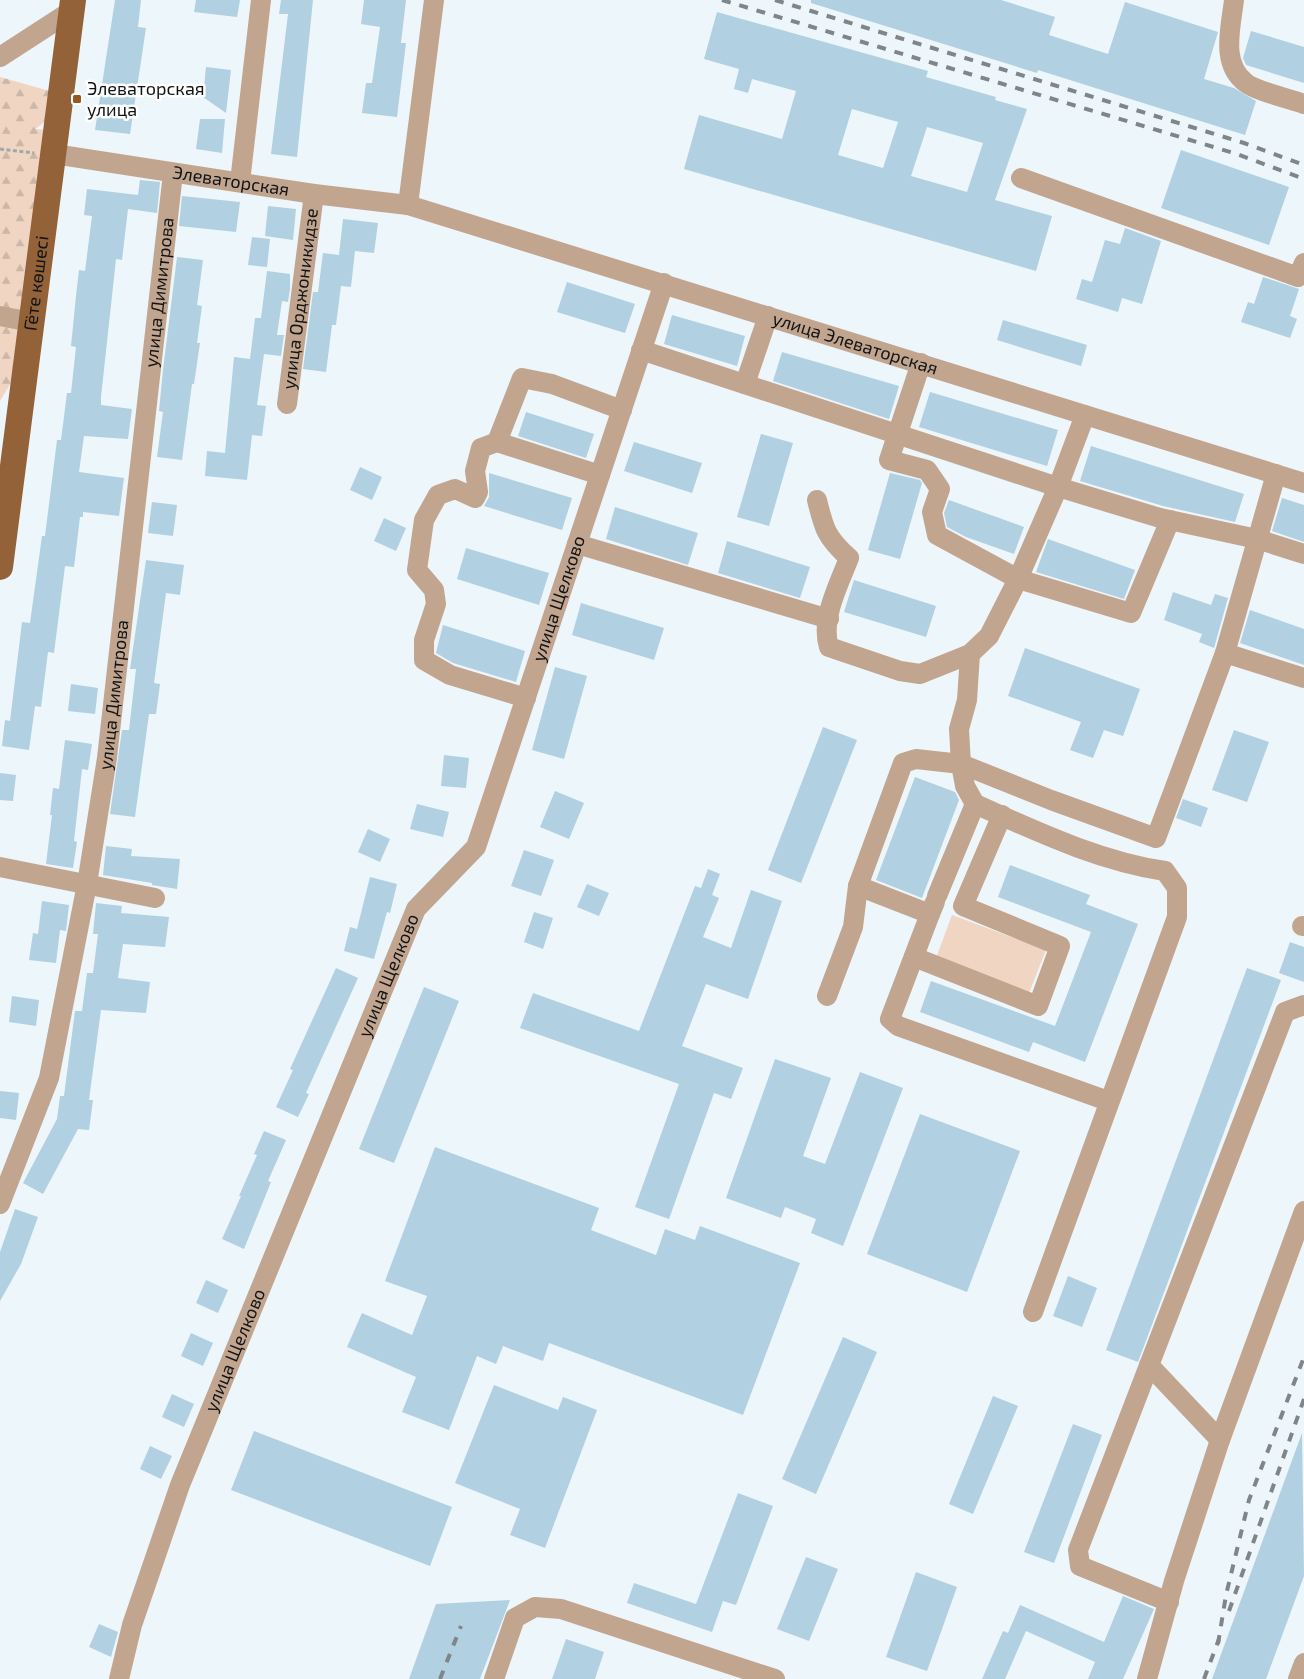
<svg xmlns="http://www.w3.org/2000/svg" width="1304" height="1679" font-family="'Exo 2',sans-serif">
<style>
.forest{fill:url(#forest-firs)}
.pitch{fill:#efd5c2}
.building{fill:#b1d0e1;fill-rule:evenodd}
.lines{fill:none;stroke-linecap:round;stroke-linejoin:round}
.path{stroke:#a1a8ac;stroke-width:3;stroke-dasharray:4 2.5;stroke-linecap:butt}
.minor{stroke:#c2a58f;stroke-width:20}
.major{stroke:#946239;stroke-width:26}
.rail{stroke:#7f8588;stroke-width:4;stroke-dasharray:9 9;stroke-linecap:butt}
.poi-dot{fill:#97581f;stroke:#fff;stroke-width:2}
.labels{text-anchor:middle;stroke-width:5;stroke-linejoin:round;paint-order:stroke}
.poi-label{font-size:18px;fill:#111416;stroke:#fff;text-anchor:start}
.street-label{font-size:18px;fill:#111416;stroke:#fff}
</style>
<defs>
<pattern id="forest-firs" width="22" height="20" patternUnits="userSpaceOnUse" patternTransform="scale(1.25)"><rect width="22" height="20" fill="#efd5c2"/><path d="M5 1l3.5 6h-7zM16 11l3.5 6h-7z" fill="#ccb6a6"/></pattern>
</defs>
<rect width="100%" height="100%" fill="#edf6fb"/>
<path class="forest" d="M0,77L53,92L49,119L35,129L48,130L15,376L0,401Z"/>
<path class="pitch" d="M952,915L1046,950L1029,993L936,958Z"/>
<g class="building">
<path d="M115,0H141L138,27L146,28L130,134L95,130Z"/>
<path d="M196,0H240L237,17L194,12Z"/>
<path d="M281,0H313L297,157L271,154L288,14H279Z"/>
<path d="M364,0H406L401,43H406L397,117L362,113L366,83H372L380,27L361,24Z"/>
<path d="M811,0H1001L1055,17L1049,35L1108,54L1125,2L1218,32L1204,79L1234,88L1256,101L1245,135L1038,70L1037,73L811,3Z"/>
<path d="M717,12L928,71L926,77L996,97L995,100L1027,109L995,200L1052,216L1036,271L684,169L699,115L782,139L796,91L752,79L748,93L734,89L739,69L704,59ZM852,109L898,122L883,168L838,155ZM927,127L983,143L967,192L911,176Z"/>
<path d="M1251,31L1304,47V83L1246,65L1243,58Z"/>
<path d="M206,67L231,70L226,113L203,97Z"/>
<path d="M200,119H225L222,153L196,149Z"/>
<path d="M1181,150L1289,187L1269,245L1161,208Z"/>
<path d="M140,180L160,182L157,213L128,209L122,260L116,259L101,397V405L132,409L128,439L84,436L79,472L124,478L119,516L83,512V517H80L74,567L65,566L54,653L48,652L41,707L35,706L29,750L2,746L5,720L10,721L22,622L30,623L42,536H45L57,440H61L67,393H71L76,347L71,346L76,296L79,270L85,271L92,216L84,215L87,189L138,195Z"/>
<path d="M182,196L240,202L236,232L179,226Z"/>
<path d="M268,206L296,209L293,240L265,236Z"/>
<path d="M343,219L378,223L374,253L355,251L351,287L341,286L336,325H332L326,372L303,369L313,292H318L323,253L339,255Z"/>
<path d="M1125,228L1161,241L1142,304L1122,298L1118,312L1076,299L1082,279L1092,282L1105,240L1120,244Z"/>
<path d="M252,237L270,239L267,267L248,265Z"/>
<path d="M177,257L203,260L197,305L202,306L197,343H200L194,384H192L182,460L157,457L163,412L159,411L163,370Z"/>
<path d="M267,271L290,274V289L288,302L282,301L277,335H284L281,356L264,354L257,405L266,406L262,436L252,435L247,480L205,476L207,451L225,453L234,357L250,359L255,318H261Z"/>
<path d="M1263,277L1299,289L1290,316L1297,319L1290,338L1241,322L1248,302L1254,304Z"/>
<path d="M567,282L635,304L625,333L557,312Z"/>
<path d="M672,315L745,336L737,366L664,344Z"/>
<path d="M1003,320L1087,345L1081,366L997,340Z"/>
<path d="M782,352L899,386L889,419L773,381Z"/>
<path d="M930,392L1058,430L1047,466L919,427Z"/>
<path d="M526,412L594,434L586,458L518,436Z"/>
<path d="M761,434L793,443L769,526L737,517Z"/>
<path d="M634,442L702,463L692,493L624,471Z"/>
<path d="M1091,446L1244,494L1235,522L1163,506L1080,481Z"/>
<path d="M360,467L382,477L372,500L350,490Z"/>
<path d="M489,473L572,498L562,530L484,506L489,497Z"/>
<path d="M890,473L920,480L922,483L900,559L868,550Z"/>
<path d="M1282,498L1304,505V542L1272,531Z"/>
<path d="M949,500L1024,527L1014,554L966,537L947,527L944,513Z"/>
<path d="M152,502L177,505L173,536L148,533Z"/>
<path d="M615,507L698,533L688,565L606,539Z"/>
<path d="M384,518L406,528L396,551L374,541Z"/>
<path d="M1048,539L1135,570L1124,599L1036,572Z"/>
<path d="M727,541L810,567L800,598L718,573Z"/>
<path d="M466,548L549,573L539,605L457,579Z"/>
<path d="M146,560L184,565L180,595L166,593L154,683L160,684L156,714H149L135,817L110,814L122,730H129L136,669H130Z"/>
<path d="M854,580L936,606L926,637L844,612Z"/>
<path d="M1173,592L1211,605L1215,594L1228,598L1214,648L1199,642L1202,634L1164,620Z"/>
<path d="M581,603L664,628L654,660L572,635Z"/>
<path d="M1250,610L1304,629V665L1240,643Z"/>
<path d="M443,625L525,651L516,682L453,663L436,653Z"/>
<path d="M1025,648L1140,689L1123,736L1104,730L1093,758L1070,750L1081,722L1008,696Z"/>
<path d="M555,667L587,676L564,759L532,750Z"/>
<path d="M71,684L98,688L95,714L68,711Z"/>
<path d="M823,727L857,740L801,883L768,870Z"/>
<path d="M1234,730L1269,742L1247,802L1212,790Z"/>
<path d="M65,740L92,744L88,770L82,769L74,841L77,842L73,868L46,864L52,815H50L53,788L59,789Z"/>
<path d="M444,755L469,758L466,788L441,786Z"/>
<path d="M0,773L16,775L13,801L0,800Z"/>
<path d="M915,777L955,792L959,800L922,898L876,880Z"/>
<path d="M555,791L584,803L569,839L540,827Z"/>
<path d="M1183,799L1208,808L1201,827L1176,818Z"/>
<path d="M417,804L449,812L443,837L410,829Z"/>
<path d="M368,829L390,839L380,862L358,852Z"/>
<path d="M106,846L132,849L131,856L180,859L177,889L152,885V883L103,875Z"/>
<path d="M524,850L554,860L541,896L511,886Z"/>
<path d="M1010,865L1090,895L1086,904L1138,924L1085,1062L1033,1042L1029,1052L920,1012L931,981L1055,1026L1091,932L998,897Z"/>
<path d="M708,869L720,874L712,895L719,898L703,937L731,948L751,890L782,901L748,999L706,984L682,1046L743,1068L731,1099L714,1093L669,1219L635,1207L679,1084L520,1028L533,993L639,1031L695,886L701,888Z"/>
<path d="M370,877L397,884L390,913L387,912L374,959L344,951L350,927L357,929Z"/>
<path d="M587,884L609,893L599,916L577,907Z"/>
<path d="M42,901L69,905L66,931L60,930L56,963L29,960L33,933L38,934Z"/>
<path d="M96,903L122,906L121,913L169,917L165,947L123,944L118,978L150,982L146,1013L101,1010L89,1100H93L89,1130L78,1129L43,1194L23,1183L57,1119L60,1096H64L75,1011H82L87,973H93L98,934H93Z"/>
<path d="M534,912L553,918L543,949L524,942Z"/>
<path d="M1290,942L1304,947V982L1279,973Z"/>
<path d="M336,968L358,978L306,1093L309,1094L298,1117L276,1107L293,1070L290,1069Z"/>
<path d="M1247,968L1281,980L1138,1362L1106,1350Z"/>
<path d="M424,987L459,1001L394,1163L359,1149Z"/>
<path d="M12,996L39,1000L36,1026L9,1022Z"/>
<path d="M775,1059L831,1078L803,1156L825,1164L860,1072L903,1088L843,1246L811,1233L816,1219L785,1207L781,1218L726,1198Z"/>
<path d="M0,1091L19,1093L16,1120L0,1118Z"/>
<path d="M920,1114L1020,1151L967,1292L867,1254Z"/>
<path d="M264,1131L286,1140L268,1181L271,1182L244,1249L222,1239L241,1196H239L257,1155L254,1154Z"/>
<path d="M435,1147L599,1208L591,1230L656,1255L665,1229L695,1240L700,1226L800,1263L743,1415L549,1343L543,1361L503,1346L496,1364L477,1356L449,1430L402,1412L416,1377L347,1347L362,1313L412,1335L427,1296L385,1281Z"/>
<path d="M15,1209L38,1217L21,1264L0,1301V1252Z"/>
<path d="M1068,1276L1097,1288L1082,1327L1053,1316Z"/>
<path d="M206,1280L228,1290L218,1313L196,1303Z"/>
<path d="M191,1333L213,1343L203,1366L181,1356Z"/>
<path d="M843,1337L877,1352L816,1494L782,1479Z"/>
<path d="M494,1385L558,1410L563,1397L597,1410L545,1548L510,1535L520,1509L455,1483Z"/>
<path d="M172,1394L194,1404L184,1427L162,1417Z"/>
<path d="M993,1396L1018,1406L973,1514L949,1504Z"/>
<path d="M1073,1424L1102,1435L1054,1563L1024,1552Z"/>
<path d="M254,1431L452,1507L430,1566L231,1490Z"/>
<path d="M1302,1433L1304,1576L1266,1679H1212Z"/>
<path d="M150,1446L172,1456L161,1479L140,1469Z"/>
<path d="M738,1493L773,1506L736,1605L723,1601L712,1632L627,1603L634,1583L696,1604Z"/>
<path d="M806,1557L838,1569L809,1641L777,1629Z"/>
<path d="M916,1572L957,1587L927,1671L886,1657Z"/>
<path d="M1123,1596L1154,1609L1123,1679H1088L1095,1662L1026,1631L1005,1679H982L1003,1631L1008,1633L1020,1605L1104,1642Z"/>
<path d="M510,1600L480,1679H409L436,1604Z"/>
<path d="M99,1624L118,1632L111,1657L89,1647Z"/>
<path d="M566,1639L604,1652L595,1679H552Z"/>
</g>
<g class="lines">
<path class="path" d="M0,149L34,153"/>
<g class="minor">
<path d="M1234,0C1231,27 1220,64 1246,83C1256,91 1290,99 1304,104"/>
<path d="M0,57L71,11"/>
<path id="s1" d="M54,154L314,194L408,205L1304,483"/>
<path d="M1021,178L1298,277L1304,263"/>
<path d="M240,182L261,0"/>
<path d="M408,205L434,0"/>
<path d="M0,316L32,322"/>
<path d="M641,350L1058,487L1160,518L1257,539L1304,554"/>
<path d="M921,363L889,460L927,470L940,489L932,512L937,535L1018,579L1131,613L1170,520"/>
<path d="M745,384L768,316"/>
<path id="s2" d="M287,404L314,194"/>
<path d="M497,442L481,448L475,471L478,492L475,498L455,489L438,495L424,520L417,570L434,590L436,604L424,640V660L450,675L526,698"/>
<path d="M1276,474L1225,653L1304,678"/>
<path d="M600,475L497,442L522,378L552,384L622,410"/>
<path d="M817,500C824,529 826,537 849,558C839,584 820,620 829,647L900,671L920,674L970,654L989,636L1018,579L1058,487L1085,415"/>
<path d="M577,544L829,619"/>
<path d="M961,764L1051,800L1156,838L1225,653"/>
<path d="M961,764L965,786L975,804"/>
<path d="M0,867L155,898"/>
<path d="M858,886L930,914L935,902"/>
<path d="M937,896L975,804C1036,831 1098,861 1165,871L1177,888V917L1033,1312"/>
<path d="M930,914L890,1019L898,1026L1108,1101"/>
<path d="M1302,926H1304"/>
<path d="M914,957L1038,1006L1060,946L963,906L1002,815"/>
<path d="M827,996L853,927L858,886L903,763L916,759L961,764L959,729L967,700L970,654"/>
<path id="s3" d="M0,1204L49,1078L87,884L107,758L173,173"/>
<path d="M1149,1365L1220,1440"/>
<path d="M1169,1602L1080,1566L1078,1550L1285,1012L1304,1005"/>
<path id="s4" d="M119,1679L132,1625L180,1485L416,909L476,847L664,283"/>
<path d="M494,1679L515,1618L535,1607L561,1609L775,1679"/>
<path d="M1147,1679L1174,1581L1220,1440L1304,1211"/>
<path d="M1298,1679L1304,1663"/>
</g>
<path class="major" id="s5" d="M0,567L73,0"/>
<g class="rail">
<path d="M722,0L1237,154L1304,179"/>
<path d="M775,0L1244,143L1304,165"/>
<path d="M1229,1611L1304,1399"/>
<path d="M1218,1644L1226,1595L1249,1500L1304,1357"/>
<path d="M440,1679L461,1626"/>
<path d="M1204,1679L1219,1639"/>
</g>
</g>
<rect class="poi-dot" x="72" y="94" width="10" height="10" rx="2.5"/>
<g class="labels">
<g class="poi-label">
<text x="87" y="95">Элеваторская<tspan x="87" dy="21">улица</tspan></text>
</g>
<g class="street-label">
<text dy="6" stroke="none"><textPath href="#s1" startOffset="179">Элеваторская</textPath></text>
<text dy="6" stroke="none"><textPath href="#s5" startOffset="286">Гёте көшесі</textPath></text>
<text dy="6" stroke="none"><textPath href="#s3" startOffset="929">улица Димитрова</textPath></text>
<text dy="6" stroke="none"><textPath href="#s2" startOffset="106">улица Орджоникидзе</textPath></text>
<text dy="6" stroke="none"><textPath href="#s1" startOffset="826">улица Элеваторская</textPath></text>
<text dy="6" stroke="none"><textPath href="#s4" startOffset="1174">улица Щелково</textPath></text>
<text dy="6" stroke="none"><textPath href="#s3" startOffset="524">улица Димитрова</textPath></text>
<text dy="6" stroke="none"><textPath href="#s4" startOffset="754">улица Щелково</textPath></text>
<text dy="6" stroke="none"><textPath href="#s4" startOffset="349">улица Щелково</textPath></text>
</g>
</g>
</svg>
